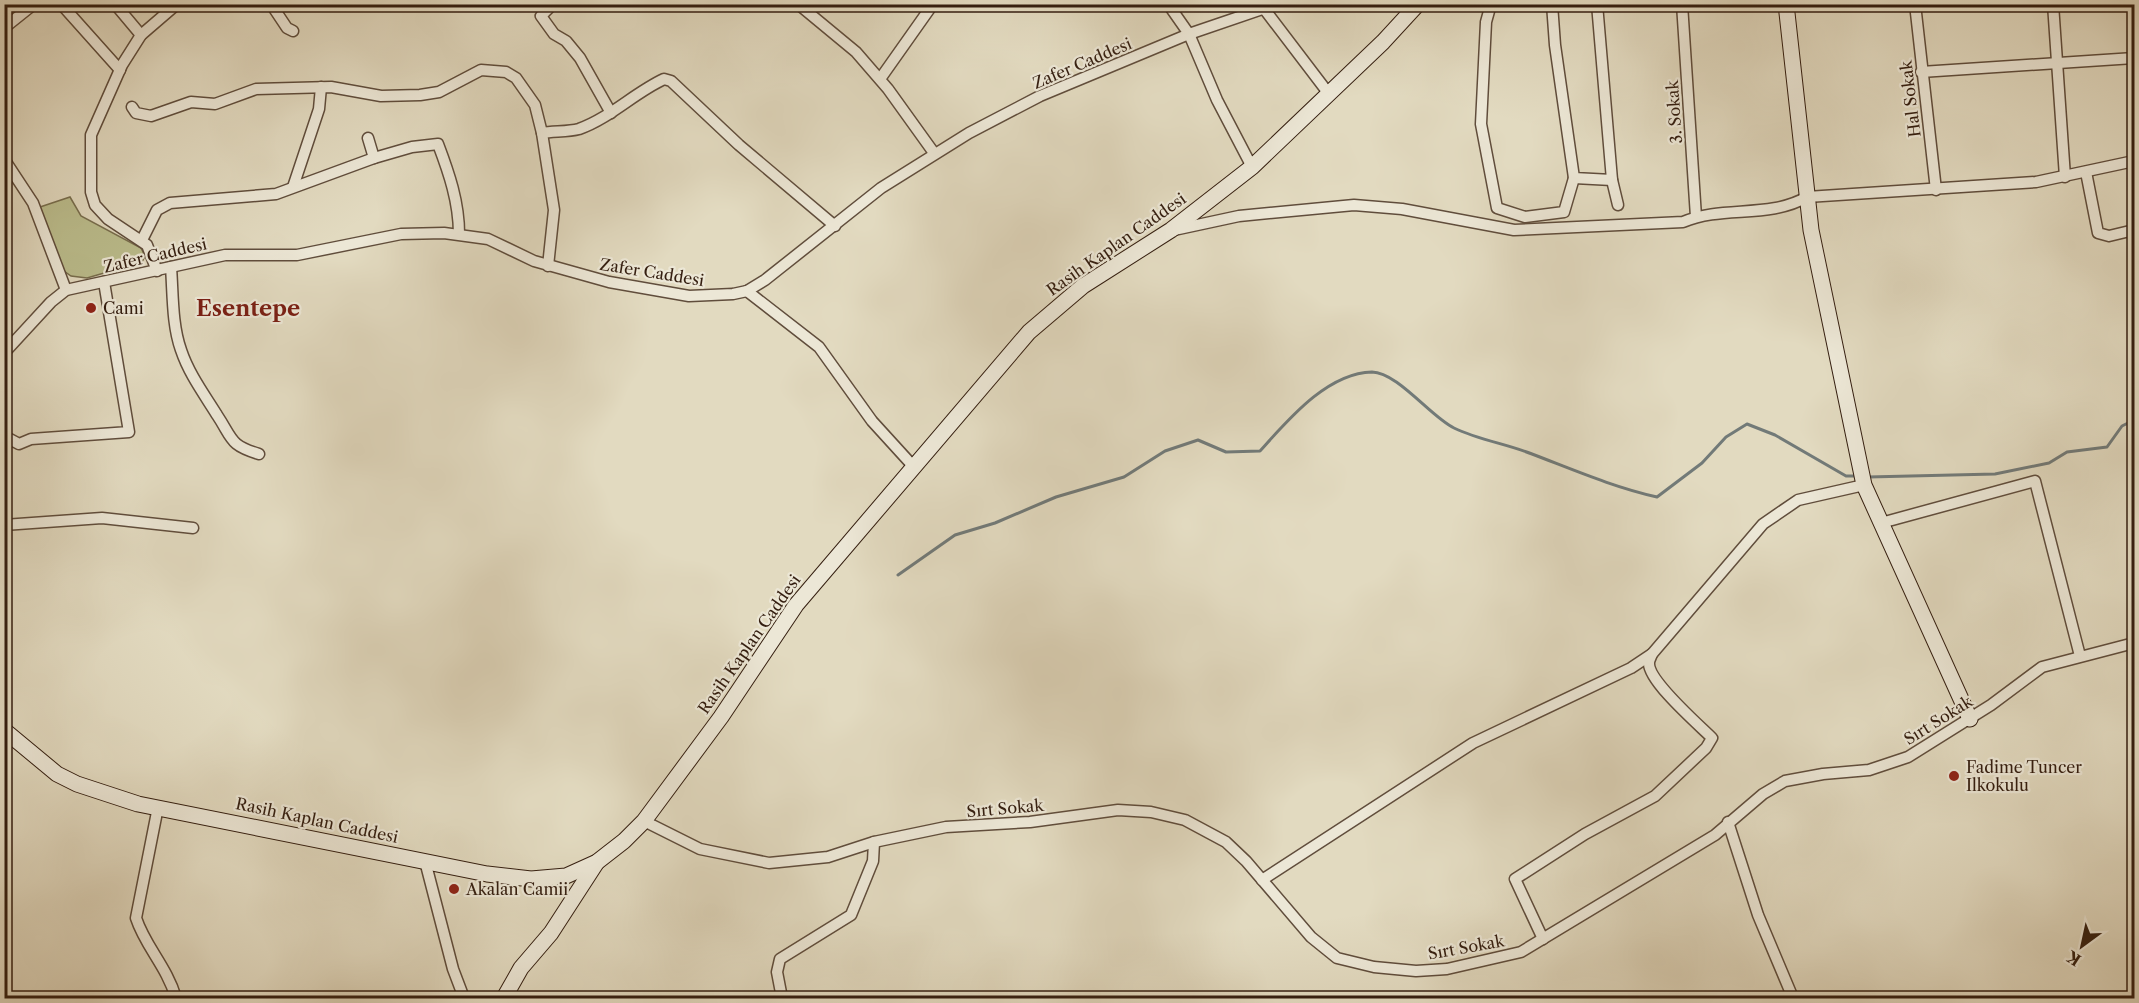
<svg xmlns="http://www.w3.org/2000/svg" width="2139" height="1003" font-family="'Libre Caslon Text',serif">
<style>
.green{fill:#bbbd8d;stroke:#786e4e;stroke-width:1.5}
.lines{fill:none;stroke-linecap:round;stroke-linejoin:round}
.stream{stroke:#727a78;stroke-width:3}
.street-casing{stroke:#604d3c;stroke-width:13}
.secondary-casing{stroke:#341e10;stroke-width:17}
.street{stroke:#ece7d6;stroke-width:10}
.secondary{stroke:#ece7d6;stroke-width:15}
.poi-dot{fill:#8f2418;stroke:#ece7d6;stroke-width:2}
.labels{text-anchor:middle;stroke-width:4.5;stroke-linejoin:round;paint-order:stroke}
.street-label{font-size:16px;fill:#341e10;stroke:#ece7d6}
.poi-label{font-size:16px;fill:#341e10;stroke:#ece7d6;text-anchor:start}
.district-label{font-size:22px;font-weight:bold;fill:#7a1f14;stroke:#ece7d6}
</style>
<rect width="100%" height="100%" fill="#e2dac0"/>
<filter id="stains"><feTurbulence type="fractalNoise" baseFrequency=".00333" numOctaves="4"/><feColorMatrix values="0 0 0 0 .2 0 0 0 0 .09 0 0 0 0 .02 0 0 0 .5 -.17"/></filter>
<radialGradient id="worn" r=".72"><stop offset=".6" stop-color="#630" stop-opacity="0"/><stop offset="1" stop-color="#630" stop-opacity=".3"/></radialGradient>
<path class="green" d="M70,197L81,216L141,248L145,256L142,262L87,278L71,276L64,271L40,207Z"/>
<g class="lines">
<g class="stream">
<path d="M1868,477L1995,474L2049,463L2067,452L2107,447L2122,426L2134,420"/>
<path d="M898,575L955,535L995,523L1056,497L1124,477L1165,451L1198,440L1226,452L1260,451C1288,420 1327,373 1372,372C1397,372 1432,418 1454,428C1479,440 1507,444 1532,454C1574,470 1613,487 1657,497L1702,463L1726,437L1747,424L1775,435L1846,476H1856"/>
</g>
<defs>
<g id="street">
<path d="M61,4L120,70"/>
<path d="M115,4L141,35"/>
<path d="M271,4L287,28L293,31"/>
<path d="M553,4L541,16L554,34L566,41L580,58L611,113"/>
<path d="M798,4L856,52L888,89L934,153"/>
<path d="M1168,4L1189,34L1217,100L1252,167"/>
<path d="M1491,4L1486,22L1481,124L1497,208L1525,217L1564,212L1574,178"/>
<path d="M1552,4L1555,45L1574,178L1612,180L1597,4"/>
<path d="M1682,4L1696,217"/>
<path d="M1915,4L1936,190"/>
<path d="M2053,4L2065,177"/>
<path d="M1265,10L1329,94"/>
<path d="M4,28L34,4"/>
<path d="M1921,72L2134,58"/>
<path d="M880,79L933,4"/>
<path d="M132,107L136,113L151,116L191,102L215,104L256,89L331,87L381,96L420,95L439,92L481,70L506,72L516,78L535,105L542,133L554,210L548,266"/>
<path d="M542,133C553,131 568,132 579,129C610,118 634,93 664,79L671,81L739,145L835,226"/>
<path d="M374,158L412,147L438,144C449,173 459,202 459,234"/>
<path d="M4,159L33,203L66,290"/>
<path d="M2086,172L2098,233L2109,236L2134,230"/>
<path d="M1612,180L1618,205"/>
<path d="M293,187L319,109L321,87"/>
<path d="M1174,230L1239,216L1354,205L1402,209L1514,230L1683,222C1723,205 1768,219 1807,197L2036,182L2134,161"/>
<path d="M142,240L157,210L170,203L276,194L374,158L368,138"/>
<path d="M171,267C173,294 172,325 181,350C189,374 204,394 217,415C233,439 229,445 259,454"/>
<path d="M157,271L147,245L108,219L95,205L91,192V135L122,65L141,35L177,4"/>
<path d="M747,291L819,347L872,421L913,466"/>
<path d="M4,353L51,302L66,290L225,255H297L401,234L444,233L488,239L534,261L609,282L689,296L733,294L747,291L765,280L881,188L969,133L1040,96L1189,34L1277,4"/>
<path d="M4,436L19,444L31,439L129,432L104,282"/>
<path d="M1881,523L2035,481L2080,656"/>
<path d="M4,525L102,518L193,528"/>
<path d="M158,807L136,918C145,946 167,967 176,998"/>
<path d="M644,821L700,849L769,863L828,857L874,842L946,827L1030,822L1118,810L1151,812L1185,820L1226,842L1246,861L1311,937L1337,958L1374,967L1416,971L1447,969L1521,952L1715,835L1763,794L1785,781L1823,774L1869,770L1908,757L1991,705L2042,667L2134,643"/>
<path d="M1728,822L1758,915L1793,998"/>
<path d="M425,861L453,969L464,998"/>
<path d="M1262,880L1473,743L1631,668L1652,654"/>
<path d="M1543,939L1515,879L1585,834L1655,796L1706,748L1712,738C1699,725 1648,681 1649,663C1649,660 1651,657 1652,654L1763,524L1798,500L1864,485"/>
<path d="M782,998L777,972L780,959L851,915L873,861L874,842"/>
</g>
<g id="secondary">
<path d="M1786,4L1811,230L1864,485L1970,719"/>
<path d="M4,730L57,774L77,784L138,804L487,874L531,879L566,876L597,862L624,841L644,821L721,717L796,605L1029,332L1083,286L1171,230L1252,167L1383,42L1418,4"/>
<path d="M504,998L521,968L551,933L597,862"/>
</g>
</defs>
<use href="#street" class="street-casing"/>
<use href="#secondary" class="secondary-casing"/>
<use href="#street" class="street"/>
<use href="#secondary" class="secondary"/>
</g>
<g class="poi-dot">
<circle cx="91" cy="308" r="6"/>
<circle cx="1954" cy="776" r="6"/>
<circle cx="454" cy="889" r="6"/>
</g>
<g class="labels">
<g class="street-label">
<text transform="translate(1082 63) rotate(-23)" y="6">Zafer Caddesi</text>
<text transform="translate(1910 99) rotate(-97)" y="6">Hal Sokak</text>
<text transform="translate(1674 112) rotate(-94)" y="6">3. Sokak</text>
<text transform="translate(1116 244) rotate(-35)" y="6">Rasih Kaplan Caddesi</text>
<text transform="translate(155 255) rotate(-13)" y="6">Zafer Caddesi</text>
<text transform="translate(652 272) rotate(9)" y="6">Zafer Caddesi</text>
<text transform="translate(749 644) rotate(-55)" y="6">Rasih Kaplan Caddesi</text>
<text transform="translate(1938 720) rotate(-32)" y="6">Sırt Sokak</text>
<text transform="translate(1005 808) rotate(-5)" y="6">Sırt Sokak</text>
<text transform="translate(317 820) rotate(12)" y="6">Rasih Kaplan Caddesi</text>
<text transform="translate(1466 947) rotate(-10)" y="6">Sırt Sokak</text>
</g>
<g class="poi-label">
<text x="103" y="314">Cami</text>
<text x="1966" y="773">Fadime Tuncer<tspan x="1966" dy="18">Ilkokulu</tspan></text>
<text x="466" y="895">Akalan Camii</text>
</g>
<g class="district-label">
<text x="248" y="316">Esentepe</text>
</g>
</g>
<rect width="2139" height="1003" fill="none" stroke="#e2dac0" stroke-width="24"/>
<rect x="6" y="6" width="2127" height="991" fill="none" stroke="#341e10" stroke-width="3"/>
<rect x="12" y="12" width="2115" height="979" fill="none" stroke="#341e10" stroke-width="1.5"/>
<g transform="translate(2082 946) rotate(213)" stroke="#ece7d6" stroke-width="4.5" paint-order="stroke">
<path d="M0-4.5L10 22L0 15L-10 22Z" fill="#341e10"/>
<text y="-9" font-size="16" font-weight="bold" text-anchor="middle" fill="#341e10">K</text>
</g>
<rect width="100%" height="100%" filter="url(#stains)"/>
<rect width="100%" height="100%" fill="url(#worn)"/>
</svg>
